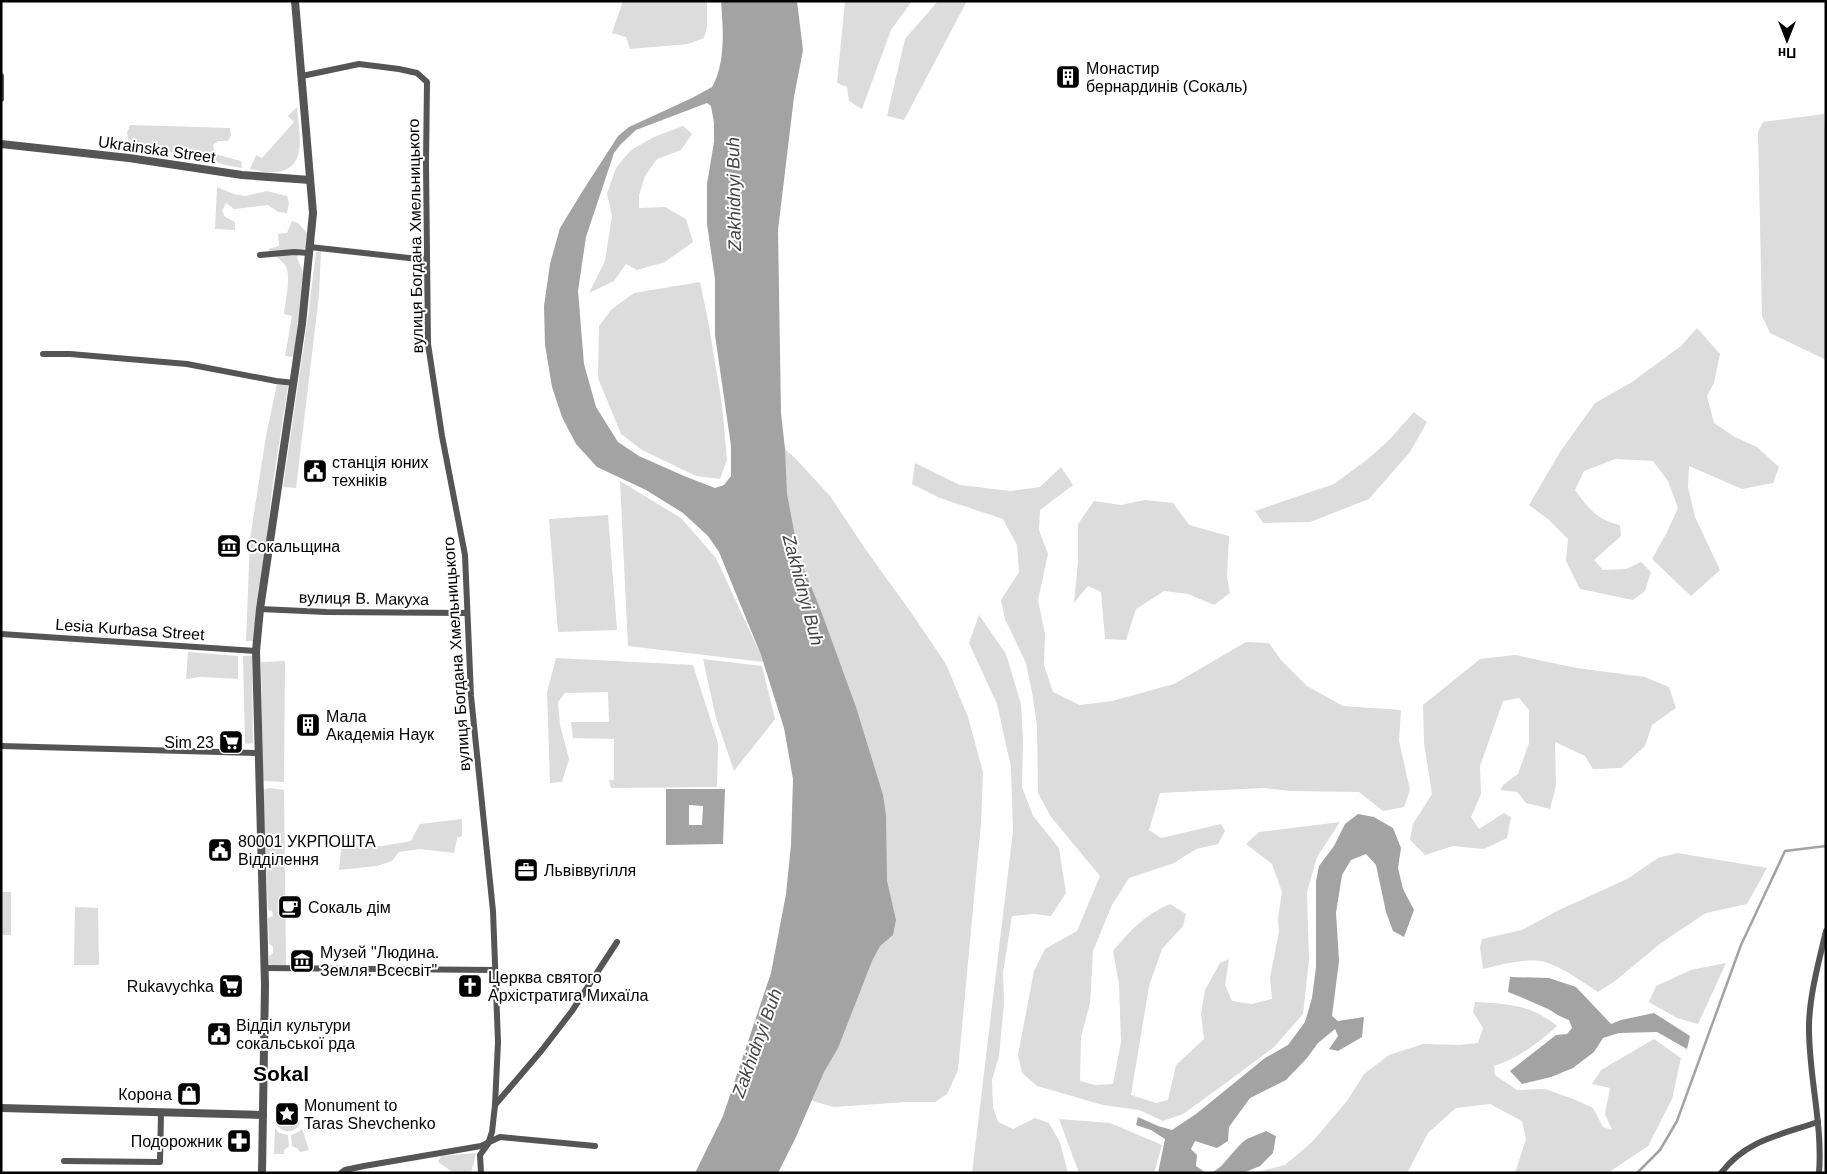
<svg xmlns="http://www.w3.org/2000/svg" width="1827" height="1174" font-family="Helvetica,sans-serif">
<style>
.green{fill:#dcdcdc}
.water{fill:#a3a3a3;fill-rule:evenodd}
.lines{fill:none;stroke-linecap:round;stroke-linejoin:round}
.stream{stroke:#a3a3a3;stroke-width:2.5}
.minor{stroke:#555;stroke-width:6}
.tertiary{stroke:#555;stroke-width:8}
.labels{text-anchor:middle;stroke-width:4;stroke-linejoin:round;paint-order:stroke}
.poi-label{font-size:16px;fill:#000;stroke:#fff;text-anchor:start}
.street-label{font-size:16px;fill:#000;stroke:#fff}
.water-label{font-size:18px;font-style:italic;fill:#444;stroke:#fff}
.district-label{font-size:21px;font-weight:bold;fill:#000;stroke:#fff}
</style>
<rect width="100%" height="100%" fill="#fff"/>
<g class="green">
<path d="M623,1H707V27L704,38L688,44L630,49L626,37L612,33Z"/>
<path d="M845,1H912L891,30L862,109L849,101L847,87L837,83Z"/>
<path d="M938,1H967L904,120L887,116L905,39Z"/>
<path d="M297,107C299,131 309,171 274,172C266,173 257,170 250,169L256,155L262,158L294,122L288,116Z"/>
<path d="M1824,114L1826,149V360L1770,333L1762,316L1758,132L1763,122Z"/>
<path d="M130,125L230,128L231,135L228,141H218L213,145L215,154L241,161L242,168L224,165L207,158L186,153L169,152L158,154L131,150L127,133Z"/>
<path d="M683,126L692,134L681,150L657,159L645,176L639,195V208L665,207L686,219L693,242L665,262L637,270L626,264L614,281L589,293L605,261L612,216L607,194L616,168L631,150L654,137Z"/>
<path d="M217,187L234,194L245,196L267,191L287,196L289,203L287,213L278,212L268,205L234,209L226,203L222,211L225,217L235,222V230L215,229Z"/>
<path d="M292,221L298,223L307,233L306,248L299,250L297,258L303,272L294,357L285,356L292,316L284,314C285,301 292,275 285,265C281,259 273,255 268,249L279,246L278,234L287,233Z"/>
<path d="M321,251L319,295L296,488L283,487L308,317L316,252Z"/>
<path d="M700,282L709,326L722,405L727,460L720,479L696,476L642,450L621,434L598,378L599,326L612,309L634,293Z"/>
<path d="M1697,328L1720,354L1714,383L1707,396L1714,423L1735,437L1757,447L1779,467L1773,483L1742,489L1689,466L1688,487L1695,517L1720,570L1691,596L1652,559L1667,532L1678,508L1668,481L1653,461L1615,459L1584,471L1575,490C1588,508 1597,520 1620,525L1621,536L1594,560L1603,570L1626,569L1641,562L1651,572L1645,591L1633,600L1580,589L1566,561L1568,539L1549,520L1529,505L1560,452L1595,403L1632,382L1681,346Z"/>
<path d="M277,384L288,386L273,483L254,641H246L250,539L266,436Z"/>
<path d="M1414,412L1427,422L1410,452L1369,499L1310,522L1263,523L1255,511L1334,484L1368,459L1389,440Z"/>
<path d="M775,441L794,457L830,496L866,550L910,611L946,664L968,717L983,772L981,823L958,1070L947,1094L935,1102H905L834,1107L816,1102L808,1098L788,550Z"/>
<path d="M915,463L960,485L1010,491L1040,487L1061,467L1073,485L1040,510L1039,530L1048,554L1038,600L1045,634L1044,665L1053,692L1080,705L1112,701L1174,684L1246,642L1269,643L1281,660L1307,686L1343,706L1401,710L1399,741L1410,790L1404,807L1383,811L1359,792L1291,791L1264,788L1160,793L1149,830L1161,838L1221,824L1225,831L1218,844L1196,849L1174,863L1129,878L1112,905L1093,951L1090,1003L1081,1037L1080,1081L1095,1085L1113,1084L1121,1042L1119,984L1113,951C1132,929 1143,916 1170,904L1186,914L1183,926L1162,949L1149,986L1131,1095L1156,1103L1168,1100L1176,1065L1204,1039L1201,1014L1205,990L1220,963L1229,959L1225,985L1232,1001L1252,1004L1272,999L1270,978L1279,931L1278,918L1282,892L1272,864L1246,844L1259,832L1340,822L1317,857L1307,892L1309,960L1303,1014L1274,1047L1226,1083L1183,1114L1163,1121L1139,1110L1103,1105L1037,1086L1022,1073L1018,1055L1034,971L1045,949L1077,931L1100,876L1051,817L1038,793L1037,726L1032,692L1026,663L1005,619L1001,600L1019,572L1017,545L1003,519L940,498L912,484Z"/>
<path d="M620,481L681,518L716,558L764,662L628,646Z"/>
<path d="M1145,500L1173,503L1189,525L1229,536L1227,577L1230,593L1214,605L1188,594L1164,591L1136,609L1126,640L1105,639L1101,592L1088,586L1074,603L1078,562V524L1094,501L1121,505Z"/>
<path d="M608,515L617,630L558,632L549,519Z"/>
<path d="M979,615L1006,654L1021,704L1023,740L1022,787L1033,816L1059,848L1066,893L1051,916L1034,914L1012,916L1003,973L1004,1003L999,1056L992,1080L993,1107L998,1122L1013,1129L1035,1118L1049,1123L1060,1143L1068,1173H972L1013,831L1011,767L997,704L969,643Z"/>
<path d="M188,652L238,656V679L200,677L186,679Z"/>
<path d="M1515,655L1577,668L1645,677L1669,687L1676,708L1652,725L1645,746L1621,768L1593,769L1585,756L1555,742L1556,785L1550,809L1526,803L1517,792L1500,790L1503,785L1518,774L1529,743V710L1519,698L1503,701L1480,766L1481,794L1471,817L1479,829L1504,813L1511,817L1507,838L1484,849L1453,846L1425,855L1410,840L1413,824L1432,794L1424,743L1423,705L1480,659Z"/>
<path d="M243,656H252L253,743L245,744Z"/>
<path d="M556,658L693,665L718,743L717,787L611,788L609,780H614V739L573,738L571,722H609L608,692L565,693L558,702L560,725L569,759L562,782L550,783L547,692Z"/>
<path d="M703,659L762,666L775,719L734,771L716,718Z"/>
<path d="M285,661L284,782L263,781L261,662Z"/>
<path d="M270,788L284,790L286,966H273L269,964V956L273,953V947L269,943L268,918L273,916L272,911L268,910L263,790Z"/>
<path d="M462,819V836L457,838L454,853L420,849L399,852L392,861L377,866L339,870L341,850L340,834H351L358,846H382L411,841L420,824Z"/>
<path d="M1677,853L1767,868L1747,904L1706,913L1661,943L1615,981L1598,992C1584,983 1557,963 1540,961C1522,959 1501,965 1483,969L1480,947L1482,939L1522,930L1557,911L1627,879L1658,858Z"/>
<rect x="1" y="892" width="10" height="43"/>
<path d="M75,907L98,908L99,965H74Z"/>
<path d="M1726,963L1698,1024L1677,1018L1649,1002L1656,986L1691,970Z"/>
<path d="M1475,1002C1508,1004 1530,1004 1557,1026C1538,1043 1519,1058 1494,1066L1495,1075L1517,1090L1545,1089L1576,1100L1593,1108L1603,1127L1612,1130L1605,1114L1610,1088L1592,1084L1601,1070L1654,1039L1681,1058L1672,1099L1648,1146L1608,1173H1515L1526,1139L1522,1121L1490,1104L1456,1108L1428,1133L1407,1173H1253L1285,1165L1312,1142L1347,1101L1364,1074L1389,1055L1423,1044L1459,1045L1478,1043L1483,1028L1473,1012Z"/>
<path d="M288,1103H295L300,1124C292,1135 283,1133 275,1123L276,1104H284V1109H279L280,1121L294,1120L293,1108H288Z"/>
<path d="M1059,1119L1110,1123L1162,1145L1154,1173H1079Z"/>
<path d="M275,1128L279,1133L288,1135L289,1146L284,1150V1154H274Z"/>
<path d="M302,1129L309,1150L300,1152L298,1149L292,1146L291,1135L298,1132Z"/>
<path d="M476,1153L471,1173H454L438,1162L441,1156Z"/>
</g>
<g class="water">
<path d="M721,1H797L803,50L794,97L778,230L781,413L785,449L787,494L799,557L821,611L856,707L883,795L886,815L887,881L896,920L893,935L880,946L872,961L838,1048L824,1072L796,1137L778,1173H695L723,1116L771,973L786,894L791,845L793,779L784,728L761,655L719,552L708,536L683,513L646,490L597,467L576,444L562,417L552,387L545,345L544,306L550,264L560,228L582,192L618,136L629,127L692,98L712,87C726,63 723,28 721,1ZM707,103L711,106L714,123V142L707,184V224L715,279V335L731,446V476L724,485L715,488L684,476L639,456L618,442L596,407L584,364L578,291L586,237L614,153L621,144L636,130Z"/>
<path d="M666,789H725L723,844L666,845ZM689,805L703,806L702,825H689Z"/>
<path d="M1358,814L1374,817L1393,828L1401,848L1398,868L1403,889L1414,910L1404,937L1393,931L1386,912L1376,865L1366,854L1351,860L1342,875L1336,913L1339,961L1332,1016L1338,1021L1364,1017L1362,1037L1338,1051L1329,1049L1338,1036L1335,1029L1318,1043L1307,1058L1286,1080L1250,1098L1229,1127L1228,1141L1217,1148L1195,1141L1191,1149L1197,1155L1196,1166L1206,1173H1158L1165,1139L1151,1130L1136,1125L1138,1117L1158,1126L1172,1130L1196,1114L1265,1058L1288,1045L1305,1022L1312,998L1316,967V881L1319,866L1334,846L1345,824Z"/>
<path d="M1510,977L1549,978L1576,987L1611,1024L1621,1020L1654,1013L1690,1036L1687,1049L1657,1032L1619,1033L1603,1038L1594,1052L1573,1068L1551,1077L1522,1084L1510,1071L1556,1035L1567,1034L1572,1028L1569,1020C1560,1017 1555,1013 1548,1009C1535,1003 1521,997 1508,992Z"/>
<path d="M1266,1131L1276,1136L1273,1153L1260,1166L1243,1173H1210C1224,1169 1234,1147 1247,1139C1253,1136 1260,1134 1266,1131Z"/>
</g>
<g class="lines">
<path class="stream" d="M1637,1173L1660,1150L1677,1121L1741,945L1785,851L1826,846"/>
<g class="minor">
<path d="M1,76V99"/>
<path d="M302,76L359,64L399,69L417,73L427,82L426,163L428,344L442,436L465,555L471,696L493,911L498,1042L495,1105L492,1132L488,1144L480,1155L481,1173"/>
<path d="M310,247L427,260"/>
<path d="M260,255L294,252L310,253"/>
<path d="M43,354H70L187,364L276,381L294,383"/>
<path d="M260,609L326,612L467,613"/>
<path d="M1,634L256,651"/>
<path d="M1,746L258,753"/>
<path d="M264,968L495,970"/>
<path d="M495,1105L542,1050L572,1011L617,942"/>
<path d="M64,1161L160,1162L161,1113"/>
<path d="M341,1173L345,1170L364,1166L481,1146L500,1137L595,1146"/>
<path d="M1721,1173C1746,1140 1780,1135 1818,1122"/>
<path d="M1819,1173C1823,1123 1808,1074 1809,1024C1810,993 1819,961 1826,931"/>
</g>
<g class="tertiary">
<path d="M1,144L129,158L242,175L310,180"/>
<path d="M1,1108L263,1115"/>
<path d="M262,1173L265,985L256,651L260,609L302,324L313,213L295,1"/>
</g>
</g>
<defs>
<symbol id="building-square" viewBox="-11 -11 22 22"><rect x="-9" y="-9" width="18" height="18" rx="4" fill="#000" stroke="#fff"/><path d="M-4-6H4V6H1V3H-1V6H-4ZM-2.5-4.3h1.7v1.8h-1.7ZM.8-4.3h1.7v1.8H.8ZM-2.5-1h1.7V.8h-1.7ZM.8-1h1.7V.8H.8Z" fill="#fff"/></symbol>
<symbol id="civic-square" viewBox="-11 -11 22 22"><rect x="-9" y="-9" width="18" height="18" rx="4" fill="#000" stroke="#fff"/><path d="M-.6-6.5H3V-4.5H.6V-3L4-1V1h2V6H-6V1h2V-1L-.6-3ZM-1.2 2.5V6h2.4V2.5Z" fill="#fff"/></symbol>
<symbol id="museum-square" viewBox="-11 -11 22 22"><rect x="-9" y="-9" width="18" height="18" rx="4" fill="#000" stroke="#fff"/><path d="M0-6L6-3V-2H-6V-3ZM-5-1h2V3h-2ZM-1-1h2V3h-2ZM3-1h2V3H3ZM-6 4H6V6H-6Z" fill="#fff"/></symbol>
<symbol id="supermarket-square" viewBox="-11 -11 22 22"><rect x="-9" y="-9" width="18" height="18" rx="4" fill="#000" stroke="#fff"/><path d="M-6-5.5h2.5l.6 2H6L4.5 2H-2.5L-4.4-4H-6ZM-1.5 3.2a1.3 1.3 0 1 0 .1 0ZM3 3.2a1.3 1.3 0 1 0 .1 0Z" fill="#fff"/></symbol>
<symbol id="office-square" viewBox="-11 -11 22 22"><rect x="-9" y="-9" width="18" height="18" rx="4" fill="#000" stroke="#fff"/><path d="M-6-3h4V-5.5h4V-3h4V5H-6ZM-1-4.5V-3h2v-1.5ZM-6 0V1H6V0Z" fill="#fff"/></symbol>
<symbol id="cafe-square" viewBox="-11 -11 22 22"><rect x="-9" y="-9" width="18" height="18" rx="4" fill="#000" stroke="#fff"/><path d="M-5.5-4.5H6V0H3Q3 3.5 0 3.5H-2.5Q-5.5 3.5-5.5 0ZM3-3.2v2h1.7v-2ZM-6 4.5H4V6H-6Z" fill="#fff"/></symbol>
<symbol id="church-square" viewBox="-11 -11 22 22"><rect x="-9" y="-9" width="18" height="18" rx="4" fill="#000" stroke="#fff"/><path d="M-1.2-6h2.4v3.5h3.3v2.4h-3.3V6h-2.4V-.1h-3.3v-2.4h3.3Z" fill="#fff"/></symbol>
<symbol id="shop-square" viewBox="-11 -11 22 22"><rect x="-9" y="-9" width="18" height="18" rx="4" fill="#000" stroke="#fff"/><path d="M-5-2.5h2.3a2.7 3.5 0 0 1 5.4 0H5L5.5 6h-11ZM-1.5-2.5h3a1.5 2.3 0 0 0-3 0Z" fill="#fff"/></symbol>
<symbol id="sight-square" viewBox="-11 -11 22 22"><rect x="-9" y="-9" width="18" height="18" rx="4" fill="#000" stroke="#fff"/><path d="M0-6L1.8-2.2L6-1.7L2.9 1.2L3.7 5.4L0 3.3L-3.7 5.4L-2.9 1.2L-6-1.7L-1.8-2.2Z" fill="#fff"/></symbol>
<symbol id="pharmacy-square" viewBox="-11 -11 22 22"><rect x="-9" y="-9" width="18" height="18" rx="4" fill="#000" stroke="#fff"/><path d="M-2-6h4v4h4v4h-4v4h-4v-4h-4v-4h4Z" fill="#fff"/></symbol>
</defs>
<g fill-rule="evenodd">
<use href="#building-square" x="1054" y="63" width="28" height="28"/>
<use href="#civic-square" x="301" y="457" width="28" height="28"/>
<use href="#museum-square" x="215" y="532" width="28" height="28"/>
<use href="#building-square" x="294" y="711" width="28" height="28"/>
<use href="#supermarket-square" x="217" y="728" width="28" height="28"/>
<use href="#civic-square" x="206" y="836" width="28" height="28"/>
<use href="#office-square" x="512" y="856" width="28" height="28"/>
<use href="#cafe-square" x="276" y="893" width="28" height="28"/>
<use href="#museum-square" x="288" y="947" width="28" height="28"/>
<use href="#supermarket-square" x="217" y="972" width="28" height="28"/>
<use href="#church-square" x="456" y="972" width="28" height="28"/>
<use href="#civic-square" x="205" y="1020" width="28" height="28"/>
<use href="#shop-square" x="175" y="1080" width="28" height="28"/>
<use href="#sight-square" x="273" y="1100" width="28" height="28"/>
<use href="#pharmacy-square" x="225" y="1127" width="28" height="28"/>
</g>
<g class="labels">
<g class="poi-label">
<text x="1086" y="74">Монастир<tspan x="1086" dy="18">бернардинів (Сокаль)</tspan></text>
<text x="332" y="468">станція юних<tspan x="332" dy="18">техніків</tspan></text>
<text x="246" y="552">Сокальщина</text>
<text x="326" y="722">Мала<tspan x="326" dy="18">Академія Наук</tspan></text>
<text x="214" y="748" text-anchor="end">Sim 23</text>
<text x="238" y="847">80001 УКРПОШТА<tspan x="238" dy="18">Відділення</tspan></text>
<text x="544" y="876">Львіввугілля</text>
<text x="308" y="913">Сокаль дім</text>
<text x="320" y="958">Музей "Людина.<tspan x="320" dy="18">Земля. Всесвіт"</tspan></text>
<text x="488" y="983">Церква святого<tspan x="488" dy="18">Архістратига Михаїла</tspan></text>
<text x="214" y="992" text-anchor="end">Rukavychka</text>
<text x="236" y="1031">Відділ культури<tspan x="236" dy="18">сокальської рда</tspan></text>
<text x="172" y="1100" text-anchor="end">Корона</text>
<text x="304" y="1111">Monument to<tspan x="304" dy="18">Taras Shevchenko</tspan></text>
<text x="222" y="1147" text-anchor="end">Подорожник</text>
</g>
<g class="street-label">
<text transform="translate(157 149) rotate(8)" y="6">Ukrainska Street</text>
<text transform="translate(415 236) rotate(-91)" y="6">вулиця Богдана Хмельницького</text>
<text transform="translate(364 598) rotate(1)" y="6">вулиця В. Макуха</text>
<text transform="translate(130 629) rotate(4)" y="6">Lesia Kurbasa Street</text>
<text transform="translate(456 654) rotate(-94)" y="6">вулиця Богдана Хмельницького</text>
</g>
<g class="water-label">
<text transform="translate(734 194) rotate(-91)" y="6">Zakhidnyi Buh</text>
<text transform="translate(803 590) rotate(75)" y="6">Zakhidnyi Buh</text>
<text transform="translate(757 1043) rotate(-70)" y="6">Zakhidnyi Buh</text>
</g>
<g class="district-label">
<text x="281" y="1081">Sokal</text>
</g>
</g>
<rect width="1827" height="1174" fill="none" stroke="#000000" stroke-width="5"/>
<g transform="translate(1787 40) rotate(180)" stroke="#ffffff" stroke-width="4" paint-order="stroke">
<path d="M0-4L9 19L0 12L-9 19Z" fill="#000000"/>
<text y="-8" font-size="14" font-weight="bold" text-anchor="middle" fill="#000000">Пн</text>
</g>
</svg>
